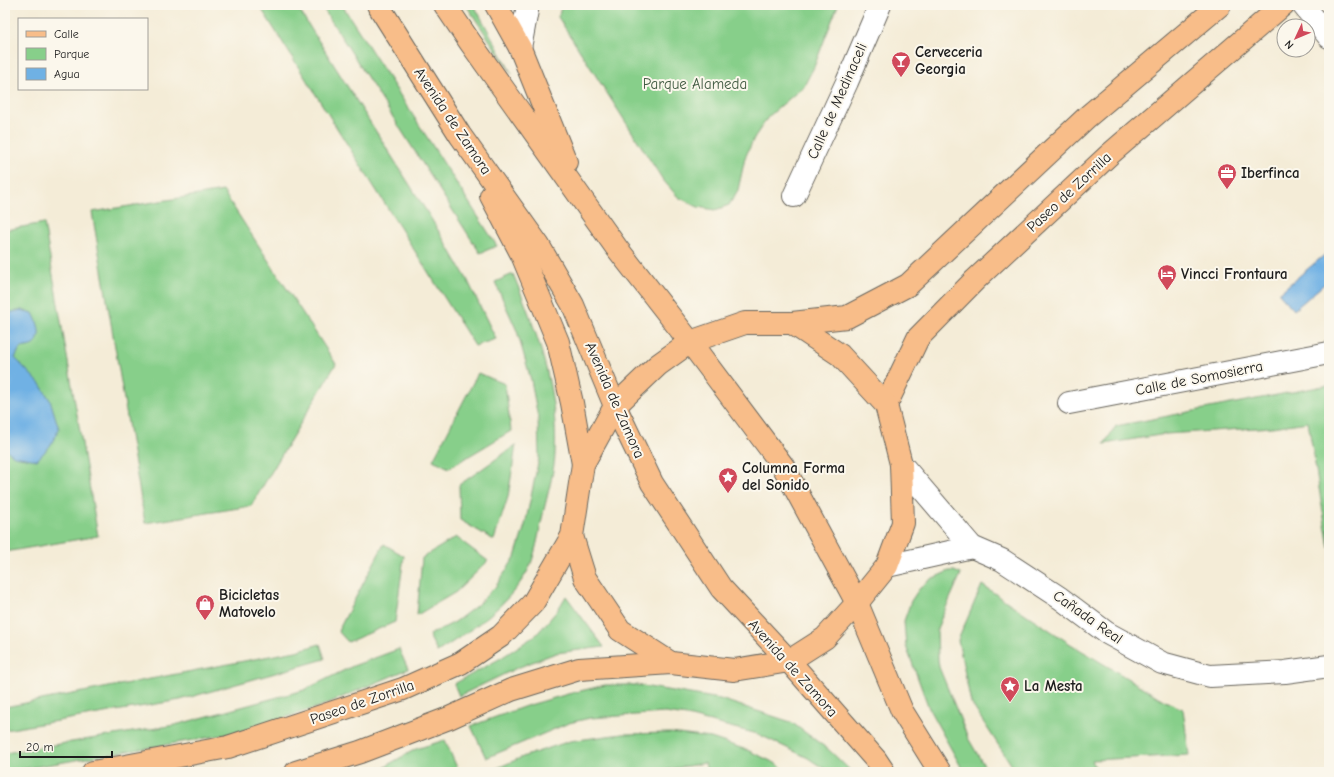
<svg xmlns="http://www.w3.org/2000/svg" width="1334" height="777" font-family="'Comic Neue',sans-serif">
<style>
.green{fill:#87cf8a;stroke:#527653}
.water{fill:#6fb1e4;stroke:#466680}
.lines{fill:none;stroke-linecap:round;stroke-linejoin:round}
.minor-casing{stroke:#68655d;stroke-width:24}
.major-casing{stroke:#68655d;stroke-width:24}
.highway-casing{stroke:#68655d;stroke-width:24}
.minor{stroke:#fff;stroke-width:22}
.major{stroke:#f8bd89;stroke-width:22}
.highway{stroke:#f8bd89;stroke-width:22}
.labels{text-anchor:middle;stroke-width:4;stroke-linejoin:round;paint-order:stroke}
.poi-label{font-size:15px;font-weight:bold;fill:#1c1c1c;stroke:#fbf7ec;text-anchor:start}
.park-label{font-size:15px;fill:#415b42;stroke:#fbf7ec}
.street-label{font-size:15px;fill:#1c1c1c;stroke:#fbf7ec}
</style>
<rect width="100%" height="100%" fill="#fbf7ec"/>
<filter id="ink" filterUnits="userSpaceOnUse"><feTurbulence type="fractalNoise" baseFrequency=".025" numOctaves="2"/><feDisplacementMap in="SourceGraphic" scale="8" xChannelSelector="R" yChannelSelector="G"/><feConvolveMatrix kernelMatrix="1 2 1 2 8 2 1 2 1" color-interpolation-filters="sRGB"/></filter>
<filter id="wash" filterUnits="userSpaceOnUse"><feTurbulence type="fractalNoise" baseFrequency=".012" numOctaves="4" result="noise"/><feDisplacementMap in="SourceGraphic" scale="16" xChannelSelector="R" yChannelSelector="G"/><feGaussianBlur stdDeviation="0.9" result="paint"/><feColorMatrix in="noise" values="0 0 0 0 0 0 0 0 0 0 0 0 0 0 0 0 0 1.4 0 .05"/><feComposite in="paint" operator="in"/></filter>
<g filter="url(#wash)">
<rect width="100%" height="100%" fill="#f4ecd7"/>
<g class="green">
<path d="M259,5H296L432,220L467,279L496,339L475,346Z"/>
<path d="M321,5H342L497,246L480,253Z"/>
<path d="M466,5H474L512,74Z"/>
<path d="M562,5H838L814,67L804,86L768,117L754,138L745,158L738,190L729,205L715,210L698,207L678,197L663,180L558,17Z"/>
<path d="M223,191L336,364L251,506L145,523L92,212Z"/>
<path d="M44,223L98,536L5,552V230Z"/>
<path d="M513,274C537,331 559,392 555,455C554,473 547,496 543,514C539,531 535,559 527,572C507,607 470,631 437,652L429,635L455,622L476,606L496,586L515,557L525,525L539,458L538,418L531,380L517,331L495,282Z"/>
<path d="M478,373L505,384L511,431L449,468L433,460Z"/>
<path d="M1329,385V548L1308,422L1272,427L1166,434L1104,444L1116,426Z"/>
<path d="M516,445L508,497L494,540L460,520L459,485Z"/>
<path d="M456,537L488,561L456,592L417,615L422,558Z"/>
<path d="M384,544L404,556L395,622L348,642L338,631Z"/>
<path d="M949,571H954L961,574L940,621L937,630L938,659L939,667L968,738L988,772H964L930,711L906,646L904,621L911,601L919,589L931,579Z"/>
<path d="M982,585L1069,643L1165,701L1183,709L1189,755L1092,760L1097,772H1016L971,703L958,640Z"/>
<path d="M566,596L604,647L556,653L517,668L459,696L454,684L501,658L536,635L557,611Z"/>
<path d="M320,644L325,659L180,700L5,730V707L296,651Z"/>
<path d="M399,649L408,669L319,707L235,733L5,772V753L175,725L304,690L353,666Z"/>
<path d="M605,685H637L720,699L791,722L829,750L852,772H829L808,758L758,734L687,716L665,713L590,718L569,723L486,758L471,726L526,706L568,694Z"/>
<path d="M670,733L711,738L747,750L775,763L788,772H707L705,763L654,772H488L525,756L570,741L622,734Z"/>
<path d="M445,740L458,770L454,772H379L391,763L416,749Z"/>
</g>
<g class="water">
<path d="M1329,251V280L1294,310L1279,293Z"/>
<path d="M21,310L33,313C38,323 44,337 33,345C30,347 24,347 20,348L15,358L40,384L50,400L59,429L50,446L37,460L14,456L5,449V317L12,312Z"/>
</g>
</g>
<g filter="url(#ink)">
<g class="lines">
<defs>
<g id="minor">
<path d="M1303,5L1329,37"/>
<path d="M520,48L528,5"/>
<path d="M794,196L847,82L880,5"/>
<path d="M1069,403L1329,353"/>
<path d="M901,464L972,547L1002,560L1060,598L1107,633L1162,663L1210,676L1285,672L1329,666"/>
<path d="M887,566L972,547"/>
</g>
<g id="major">
<path d="M886,405L918,338L975,280L1110,154L1283,5"/>
<path d="M572,536L585,578L620,630L671,663"/>
<path d="M93,772L228,747L403,689L461,663L501,636L533,603L572,536L583,464L615,406L658,365L690,342L745,323H792L847,317L908,285L1087,117L1220,5"/>
<path d="M296,772L360,752L449,718L511,690L579,669L671,663L734,670L789,661L825,638L857,603L887,566L903,523L901,464L886,405L840,355L792,323"/>
</g>
<g id="highway">
<path d="M378,5L460,135L539,246L573,305L615,406L652,483L721,588L789,661L876,760L884,772"/>
<path d="M445,5L470,42L616,247L690,342L783,466L857,603L902,711L940,772"/>
<path d="M496,5L520,48L566,162"/>
<path d="M491,196L522,255L558,342L572,403L583,464"/>
</g>
</defs>
<use href="#minor" class="minor-casing"/>
<use href="#major" class="major-casing"/>
<use href="#highway" class="highway-casing"/>
<use href="#minor" class="minor"/>
<use href="#major" class="major"/>
<use href="#highway" class="highway"/>
</g>
</g>
<defs>
<symbol id="bar-pin" viewBox="-11 -11 22 30"><path d="M0 17L-7.5 6A9.5 9.5 0 1 1 7.5 6Z" fill="#d1495b" stroke="#fbf7ec"/><path d="M-6-5H6L.8 .8V4.5H3.5V6h-7V4.5H-.8V.8Z" fill="#fff"/></symbol>
<symbol id="office-pin" viewBox="-11 -11 22 30"><path d="M0 17L-7.5 6A9.5 9.5 0 1 1 7.5 6Z" fill="#d1495b" stroke="#fbf7ec"/><path d="M-6-3h4V-5.5h4V-3h4V5H-6ZM-1-4.5V-3h2v-1.5ZM-6 0V1H6V0Z" fill="#fff"/></symbol>
<symbol id="hotel-pin" viewBox="-11 -11 22 30"><path d="M0 17L-7.5 6A9.5 9.5 0 1 1 7.5 6Z" fill="#d1495b" stroke="#fbf7ec"/><path d="M-6-4.5h1.5V1H6V5H4.5V3h-9V5H-6ZM-4 0a1.8 1.8 0 1 1 3.6 0ZM.5 0V-2.5h3Q6-2.5 6 0Z" fill="#fff"/></symbol>
<symbol id="sight-pin" viewBox="-11 -11 22 30"><path d="M0 17L-7.5 6A9.5 9.5 0 1 1 7.5 6Z" fill="#d1495b" stroke="#fbf7ec"/><path d="M0-6L1.8-2.2L6-1.7L2.9 1.2L3.7 5.4L0 3.3L-3.7 5.4L-2.9 1.2L-6-1.7L-1.8-2.2Z" fill="#fff"/></symbol>
<symbol id="shop-pin" viewBox="-11 -11 22 30"><path d="M0 17L-7.5 6A9.5 9.5 0 1 1 7.5 6Z" fill="#d1495b" stroke="#fbf7ec"/><path d="M-5-2.5h2.3a2.7 3.5 0 0 1 5.4 0H5L5.5 6h-11ZM-1.5-2.5h3a1.5 2.3 0 0 0-3 0Z" fill="#fff"/></symbol>
</defs>
<g fill-rule="evenodd">
<use href="#bar-pin" x="890" y="50" width="22" height="30"/>
<use href="#office-pin" x="1216" y="162" width="22" height="30"/>
<use href="#hotel-pin" x="1156" y="263" width="22" height="30"/>
<use href="#sight-pin" x="717" y="466" width="22" height="30"/>
<use href="#shop-pin" x="194" y="593" width="22" height="30"/>
<use href="#sight-pin" x="999" y="675" width="22" height="30"/>
</g>
<g class="labels">
<g class="poi-label">
<text x="915" y="57">Cerveceria<tspan x="915" dy="17">Georgia</tspan></text>
<text x="1241" y="178">Iberfinca</text>
<text x="1181" y="279">Vincci Frontaura</text>
<text x="742" y="473">Columna Forma<tspan x="742" dy="17">del Sonido</tspan></text>
<text x="219" y="600">Bicicletas<tspan x="219" dy="17">Matovelo</tspan></text>
<text x="1024" y="691">La Mesta</text>
</g>
<g class="park-label">
<text x="695" y="89">Parque Alameda</text>
</g>
<g class="street-label">
<text transform="translate(837 101) rotate(-66)" y="5">Calle de Medinaceli</text>
<text transform="translate(453 121) rotate(56)" y="5">Avenida de Zamora</text>
<text transform="translate(1069 192) rotate(-43)" y="5">Paseo de Zorrilla</text>
<text transform="translate(1199 378) rotate(-11)" y="5">Calle de Somosierra</text>
<text transform="translate(615 400) rotate(66)" y="5">Avenida de Zamora</text>
<text transform="translate(1088 617) rotate(35)" y="5">Cañada Real</text>
<text transform="translate(793 668) rotate(48)" y="5">Avenida de Zamora</text>
<text transform="translate(362 702) rotate(-19)" y="5">Paseo de Zorrilla</text>
</g>
</g>
<rect width="1334" height="777" fill="none" stroke="#fbf7ec" stroke-width="20"/>
<rect x="18" y="18" width="130" height="72" fill="#fbf7ec" stroke="#a29f99"/>
<rect x="26" y="31" width="20" height="6" fill="#f8bd89" stroke="#a29f99"/>
<text x="54" y="38" font-size="12" fill="#1c1c1c">Calle</text>
<rect x="26" y="48" width="20" height="12" fill="#87cf8a" stroke="#a29f99"/>
<text x="54" y="58" font-size="12" fill="#1c1c1c">Parque</text>
<rect x="26" y="68" width="20" height="12" fill="#6fb1e4" stroke="#a29f99"/>
<text x="54" y="78" font-size="12" fill="#1c1c1c">Agua</text>
<g transform="translate(1296 38) rotate(226)"><circle r="19" fill="#fbf7ec" stroke="#a29f99"/>
<path d="M0-3L7 15L0 10L-7 15Z" fill="#d1495b"/>
<text y="-6" font-size="11" font-weight="bold" text-anchor="middle" fill="#1c1c1c">N</text>
</g>
<path d="M20 751v6h92v-6" fill="none" stroke="#1c1c1c" stroke-width="2"/>
<text x="26" y="751" font-size="12" fill="#1c1c1c" stroke="#fbf7ec" stroke-width="3" paint-order="stroke">20 m</text>
</svg>
